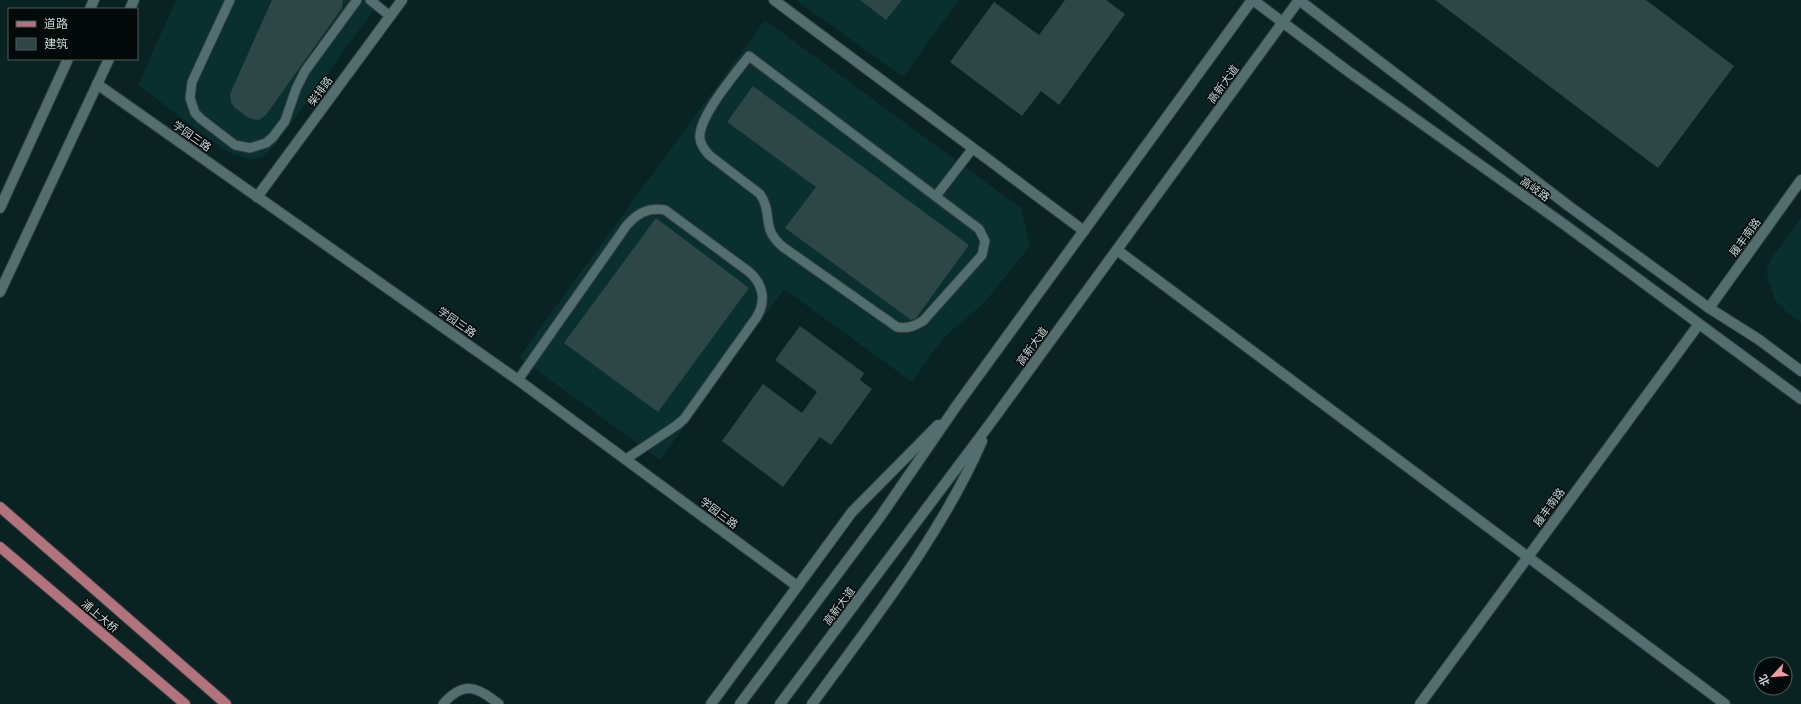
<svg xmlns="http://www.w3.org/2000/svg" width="1801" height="704" font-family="Manrope,'Noto Sans SC',sans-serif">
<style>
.built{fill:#092f2f}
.building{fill:#2d4747}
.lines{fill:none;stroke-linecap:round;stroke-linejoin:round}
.lane-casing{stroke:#303d3c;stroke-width:11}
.secondary-casing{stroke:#303d3c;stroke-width:12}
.primary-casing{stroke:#303d3c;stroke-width:12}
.lane{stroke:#536e6e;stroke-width:9}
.secondary{stroke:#536e6e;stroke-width:10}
.primary{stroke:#b3737d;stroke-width:10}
.labels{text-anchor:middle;stroke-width:3;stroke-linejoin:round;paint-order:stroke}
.street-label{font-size:11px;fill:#c8d7d6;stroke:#020a0a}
</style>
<rect width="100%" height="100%" fill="#092323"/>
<g class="built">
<path d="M176,0H381L276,144L262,157L252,159L232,154L222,148L138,85Z"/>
<path d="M796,0H959L903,77Z"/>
<path d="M765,20L1021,208L1030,246L984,303L943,338L912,382L784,289L660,460L519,357Z"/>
<path d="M1801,218V323L1783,309L1775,300L1768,279L1767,269L1771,259Z"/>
</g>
<g class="building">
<path d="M272,0H343L342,8L266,115L259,120L252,119L247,117L234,107L231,102L230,94Z"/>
<path d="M860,0H902L886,20Z"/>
<path d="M1065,0H1106L1125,14L1059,105L1041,91L1022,116L950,62L994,2L1039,35Z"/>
<path d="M1435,0H1646L1734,66L1658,168Z"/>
<path d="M753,86L969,245L916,318L911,320L785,228L816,187L727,122Z"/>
<path d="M656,218L749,288L658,412L564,343Z"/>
<path d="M800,326L864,373L860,380L872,389L831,445L820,437L783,487L722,441L763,384L802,413L817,392L775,360Z"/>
</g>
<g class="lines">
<defs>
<g id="lane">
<path d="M230,0L192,82L190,98L195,113L201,119L235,145L250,148L266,143L273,137L285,121L296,89L305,71L357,0"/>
<path d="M370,0L390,16"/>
<path d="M749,56L979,229L985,241L982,255L923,321C914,326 908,329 897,327L783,247C760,228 774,215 760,194L709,155C705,150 701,146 700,139C697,118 736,73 749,56Z"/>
<path d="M936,196L973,148"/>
<path d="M518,380L627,225C638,213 648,207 665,210L748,271C763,283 767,301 756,318L684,419L677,425L626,459"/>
<path d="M443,704C464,680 477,687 499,704"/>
</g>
<g id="secondary">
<path d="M774,0L1084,231"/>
<path d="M1253,0L1349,72L1565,225L1801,399"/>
<path d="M1299,0L1570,207L1709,308L1758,339L1801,371"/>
<path d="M90,9L94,0"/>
<path d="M130,9L134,0"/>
<path d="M97,84L518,380L797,586"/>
<path d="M257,197L402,0"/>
<path d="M0,208L68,59"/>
<path d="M1117,250L1725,704"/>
<path d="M0,292L109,59"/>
<path d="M1709,308L1801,180"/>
<path d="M711,704L852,512L938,425"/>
<path d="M740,704L880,517L957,405L1252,0"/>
<path d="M780,704L989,425L1299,0"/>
<path d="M812,704C873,620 940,537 982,441"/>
<path d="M1420,704L1699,324"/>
</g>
<g id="primary">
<path d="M0,507L226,704"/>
<path d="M0,547L185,704"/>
</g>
</defs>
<use href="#lane" class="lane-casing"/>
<use href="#secondary" class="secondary-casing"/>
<use href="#primary" class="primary-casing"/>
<use href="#lane" class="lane"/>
<use href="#secondary" class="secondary"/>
<use href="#primary" class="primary"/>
</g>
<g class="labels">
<g class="street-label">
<text transform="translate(1223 84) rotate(-54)" y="4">高新大道</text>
<text transform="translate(320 91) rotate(-54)" y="4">柴排路</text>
<text transform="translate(192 136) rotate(35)" y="4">学园三路</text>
<text transform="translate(1535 189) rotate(35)" y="4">高岐路</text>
<text transform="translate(1745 237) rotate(-54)" y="4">履丰南路</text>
<text transform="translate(457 322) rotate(35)" y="4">学园三路</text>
<text transform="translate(1032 346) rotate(-54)" y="4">高新大道</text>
<text transform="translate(1549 507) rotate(-54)" y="4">履丰南路</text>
<text transform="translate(719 513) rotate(37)" y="4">学园三路</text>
<text transform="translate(839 606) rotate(-53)" y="4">高新大道</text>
<text transform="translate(100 616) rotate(40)" y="4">浦上大桥</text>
</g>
</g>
<rect x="8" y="8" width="130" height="52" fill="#020a0a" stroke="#515c5c"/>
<rect x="16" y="21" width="20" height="6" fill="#b3737d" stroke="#515c5c"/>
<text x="44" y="28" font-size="12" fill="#c8d7d6">道路</text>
<rect x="16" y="38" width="20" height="12" fill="#2d4747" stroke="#515c5c"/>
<text x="44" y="48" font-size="12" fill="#c8d7d6">建筑</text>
<g transform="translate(1773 676) rotate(244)"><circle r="19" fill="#020a0a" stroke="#515c5c"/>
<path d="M0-3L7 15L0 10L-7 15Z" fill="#f49aa4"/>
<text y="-6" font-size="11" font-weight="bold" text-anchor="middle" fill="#c8d7d6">北</text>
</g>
</svg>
